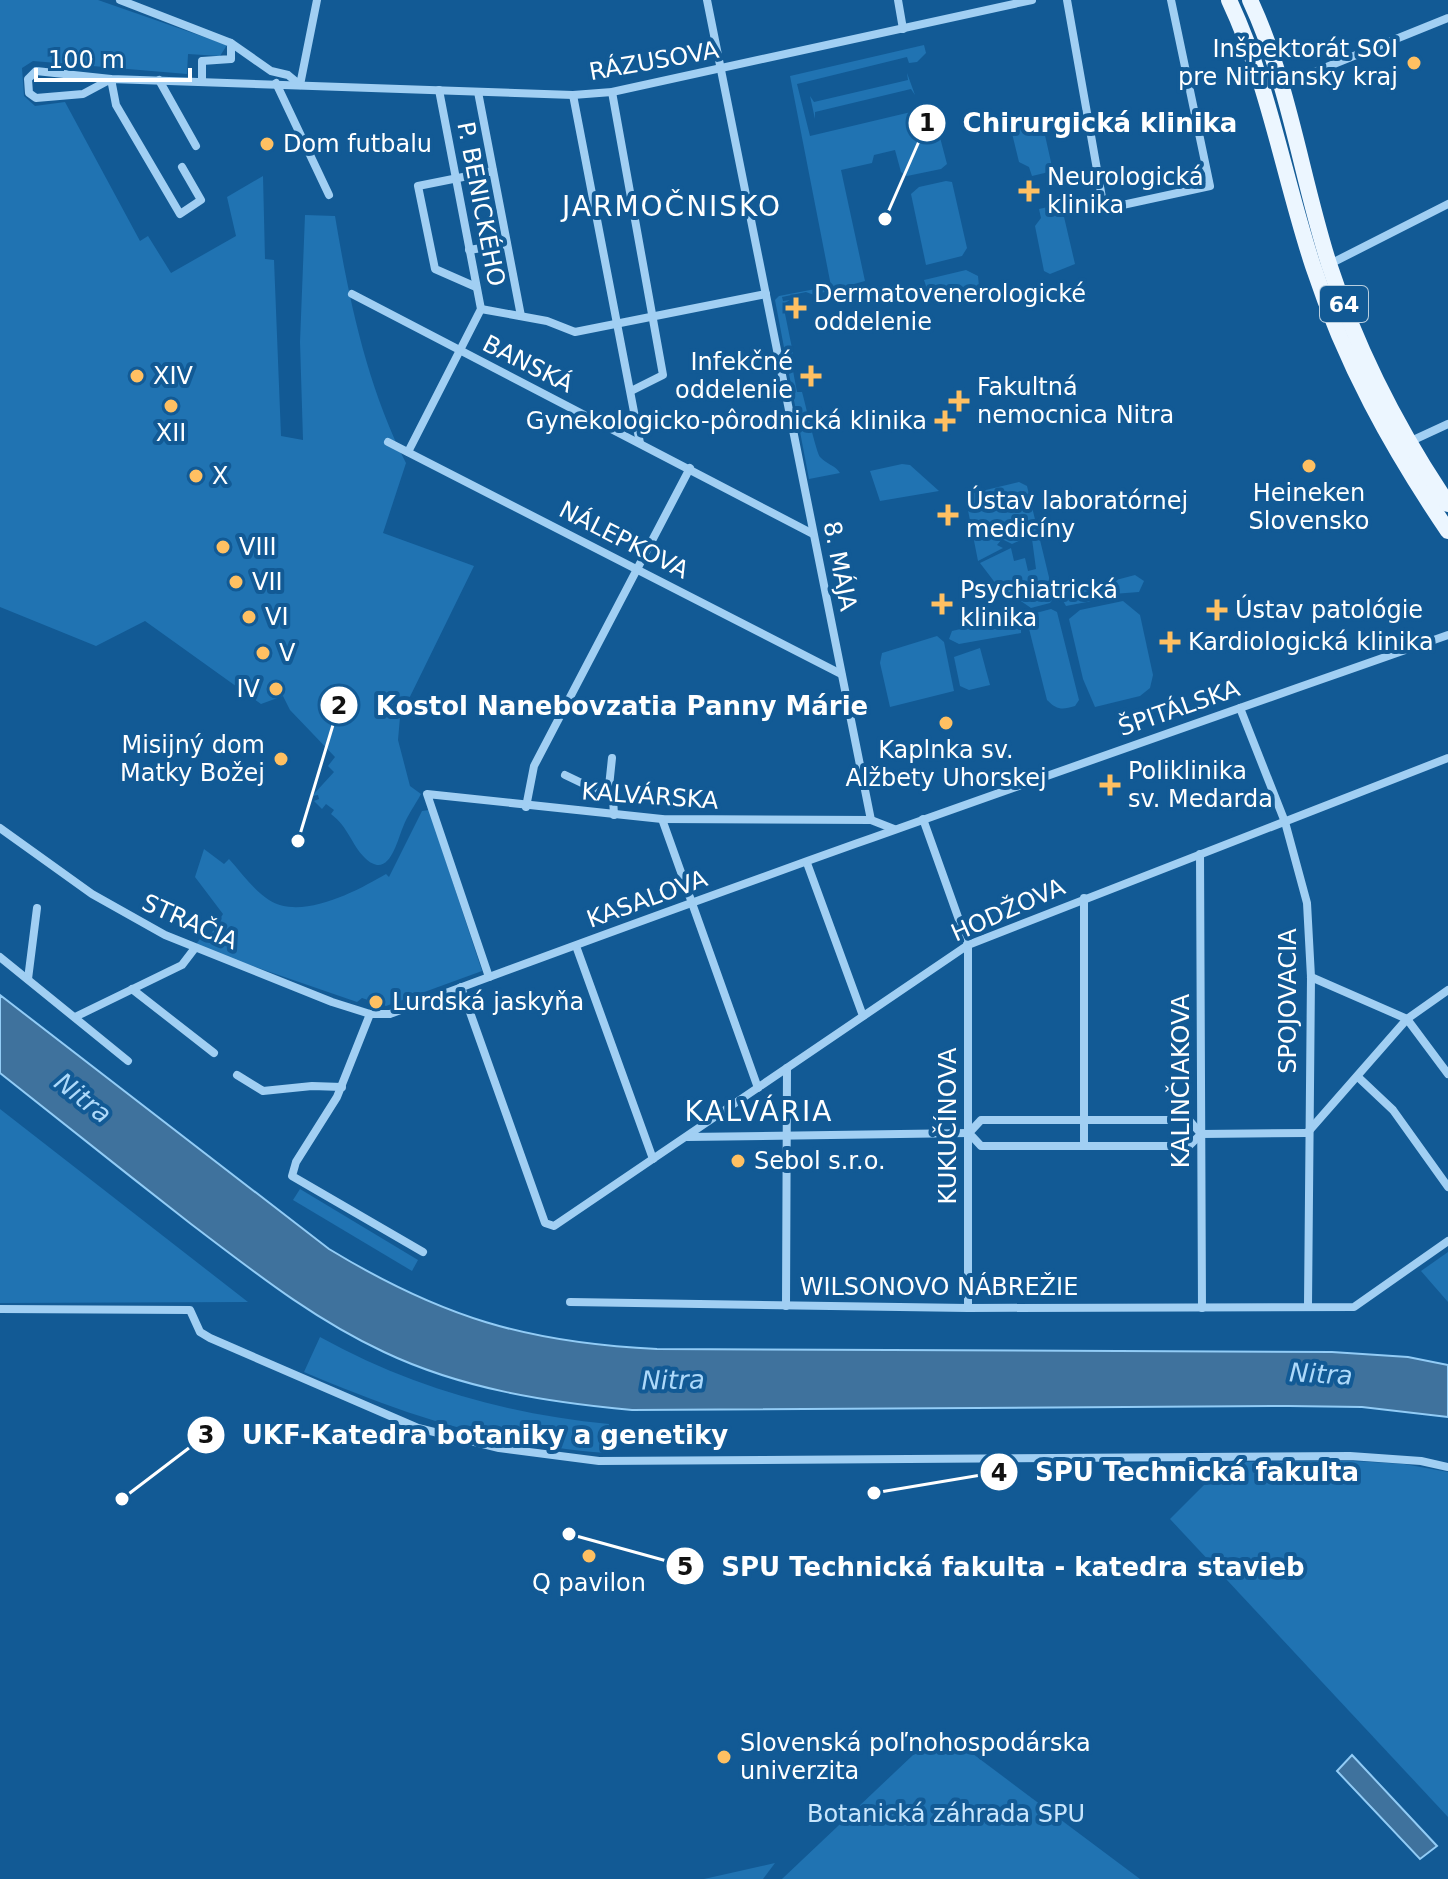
<svg xmlns="http://www.w3.org/2000/svg" width="1448" height="1879" font-family="'DejaVu Sans',sans-serif">
<style>
.green{fill:#2073b2}
.water{fill:#3f729d;stroke:#92ccf6;stroke-width:2}
.lines{fill:none;stroke-linecap:round;stroke-linejoin:round}
.street{stroke:#a1cff3;stroke-width:8}
.primary{stroke:#ecf6ff;stroke-width:16}
.poi-dot{fill:#ffc062;stroke:#125a95;stroke-width:3}
.labels{text-anchor:middle;stroke-width:8;stroke-linejoin:round;paint-order:stroke}
.shield{fill:#125a95;stroke:#b8cedf;stroke-width:2}
.shield-label{font-size:22px;font-weight:bold;fill:#fff}
.poi-label{font-size:24px;fill:#fff;stroke:#125a95;text-anchor:start}
.street-label{font-size:24px;fill:#fff;stroke:#125a95}
.park-label{font-size:24px;fill:#c8e6fd;stroke:#125a95}
.water-label{font-size:26px;font-style:italic;fill:#add9fa;stroke:#125a95}
.quarter-label{font-size:28px;letter-spacing:2px;fill:#fff;stroke:#125a95}
.leader{fill:none;stroke:#fff;stroke-width:3}
.callout-dot{fill:#fff;stroke:#125a95;stroke-width:3}
.mark-label{font-size:24px;text-anchor:middle;font-weight:bold;fill:#111}
.callout-label{font-size:26px;text-anchor:middle;font-weight:bold;fill:#fff;stroke:#125a95;stroke-width:8;stroke-linejoin:round;paint-order:stroke}
</style>
<rect width="100%" height="100%" fill="#125a95"/>
<g class="green">
<path d="M0,0H98L227,45L220,56L188,54L187,74L33,61L22,68L24,96L35,106L65,102L140,241L148,236L171,273L236,236L227,197L263,176L265,259L274,260L281,436L303,440L300,342L305,215L335,216C349,300 367,386 406,463L383,533L474,566L400,717L398,740L410,786L421,794C415,805 407,816 403,827C397,841 389,881 365,858C351,844 349,828 331,814L334,810L326,804L322,809L314,801L319,799L318,795L312,796L334,772L328,766L335,757L290,710L283,696L261,704L145,621L96,646L0,607Z"/>
<path d="M924,45L926,53L917,62L909,63L907,57L797,84L810,136L932,107L947,164L941,169L907,176L901,172L895,150L874,155L872,163L841,170L865,281L814,295L806,292L782,297L783,301L790,300L783,304L793,353L790,355L797,392H802C804,398 816,452 820,457C826,464 835,465 840,473L809,479L775,300L779,296L831,286L790,76Z"/>
<path d="M907,73L915,95L911,89L815,112V119L810,96L814,102L908,80Z"/>
<path d="M1013,113L1015,119L1040,113L1053,171L1032,176L1029,167L1019,162L1009,121Z"/>
<path d="M946,181L952,182L967,248L962,256L926,265L911,194L919,187Z"/>
<path d="M1061,204L1075,264L1050,274L1044,271L1035,226L1041,218L1039,209Z"/>
<path d="M966,270L978,276L979,287L929,295L924,280Z"/>
<path d="M902,464L910,465L939,491L880,501L870,471Z"/>
<path d="M1019,482L1027,486L1038,532L1012,544L1002,539L997,545L1003,548L978,561L965,495Z"/>
<path d="M1032,539L1040,540L1054,598L1050,603L1031,608L996,584L980,563L1011,548L1014,561L1025,558L1028,571L1036,569Z"/>
<path d="M1135,575L1144,581L1139,592L1113,594L1112,585L1116,580Z"/>
<path d="M1094,585L1098,592L1092,601L1066,606L1062,599L1068,591Z"/>
<path d="M1123,601L1140,615L1153,675L1150,688L1140,696L1095,707L1083,679L1069,619L1080,610Z"/>
<path d="M1051,609L1057,612L1079,700L1075,706C1062,710 1057,710 1047,700L1027,621L1032,614Z"/>
<path d="M1015,616L1021,621V633L959,644L949,639L952,631Z"/>
<path d="M937,636L944,642L954,691L890,707L880,663L882,653Z"/>
<path d="M980,648L990,685L969,690L960,686L954,657Z"/>
<path d="M429,810L482,971L386,1006L362,998L357,1002L195,946L202,936L208,939L223,914L195,877L204,849L224,864L229,859C241,872 254,891 269,900C301,921 357,891 386,874L389,877L422,811Z"/>
<path d="M0,1109L248,1302L0,1303Z"/>
<path d="M300,1189L418,1260L412,1271L293,1200Z"/>
<path d="M1448,1252V1302L1421,1271Z"/>
<path d="M320,1337C410,1387 507,1414 609,1424L606,1453C492,1444 408,1416 304,1372Z"/>
<path d="M1353,1461L1404,1464L1448,1472V1817L1170,1519L1227,1462Z"/>
<path d="M940,1735L949,1736L1140,1879H782L931,1738Z"/>
<path d="M775,1863L763,1879H704Z"/>
</g>
<g class="water">
<path d="M0,995L329,1249C441,1317 527,1343 657,1349L1332,1352L1408,1357L1448,1365V1417L1362,1407L1289,1406L632,1410C547,1402 462,1389 384,1352C313,1319 253,1271 191,1224C127,1174 63,1123 0,1073Z"/>
<path d="M1352,1755L1437,1846L1420,1859L1337,1771Z"/>
</g>
<g class="lines">
<g class="street">
<path d="M120,0L231,43V59L202,61V81"/>
<path d="M707,0L871,820"/>
<path d="M898,0L903,29"/>
<path d="M1067,0L1104,209L1210,186L1171,0"/>
<path d="M231,43L271,71L288,75L300,85L317,0"/>
<path d="M159,80L196,146"/>
<path d="M276,83L329,195"/>
<path d="M1282,85L1448,18"/>
<path d="M478,92L521,316"/>
<path d="M612,92L663,375L631,391"/>
<path d="M573,95L640,443"/>
<path d="M182,167L201,200L180,214L116,105L111,79L36,71L28,79L29,93L36,98L83,94L111,79L573,95L612,92L1032,0"/>
<path d="M469,250L507,244"/>
<path d="M1326,266L1448,204"/>
<path d="M476,287L435,269L418,186L493,171"/>
<path d="M352,294L813,534"/>
<path d="M481,309L547,321L575,332L766,294"/>
<path d="M388,442L841,674"/>
<path d="M1409,442L1448,424"/>
<path d="M408,452L481,309L439,90"/>
<path d="M1240,708L1285,822L1307,903L1311,977L1308,1305"/>
<path d="M565,775L613,798L614,815"/>
<path d="M608,796L612,758"/>
<path d="M526,807L534,766L690,468"/>
<path d="M662,819L758,1088"/>
<path d="M923,819L968,945V1308"/>
<path d="M0,828L92,894L165,935L332,1002L370,1014H390C741,882 1095,759 1448,635"/>
<path d="M1200,854L1202,1308"/>
<path d="M807,863L863,1016"/>
<path d="M1084,898V1146"/>
<path d="M576,946L653,1159"/>
<path d="M0,957L128,1061"/>
<path d="M489,977L427,794L662,819L871,820L894,829"/>
<path d="M1311,977L1407,1019L1448,1074"/>
<path d="M28,979L37,908"/>
<path d="M461,987L545,1223L554,1226L968,945L1448,758"/>
<path d="M132,989L214,1053"/>
<path d="M370,1014L337,1097L296,1162L292,1176L423,1252"/>
<path d="M75,1017L182,965L195,948"/>
<path d="M237,1075L263,1091L312,1086L342,1087"/>
<path d="M1358,1077L1393,1110L1448,1187"/>
<path d="M1308,1132L1407,1019L1448,990"/>
<path d="M1201,1134L1189,1120H981L969,1133L981,1146H1189L1201,1134L1307,1133"/>
<path d="M687,1137L969,1133"/>
<path d="M570,1302L968,1308L1354,1307L1448,1241"/>
<path d="M786,1306L787,1068"/>
<path d="M0,1309L190,1310L200,1332L210,1338L418,1428L499,1448L599,1461L1350,1456L1421,1461L1448,1467"/>
</g>
<g class="primary">
<path d="M1229,0C1269,85 1284,178 1313,266C1345,363 1391,447 1448,531"/>
<path d="M1250,0C1289,83 1301,176 1329,264C1357,350 1398,430 1448,504"/>
</g>
</g>
<g class="poi-dot">
<circle cx="1414" cy="63" r="8"/>
<circle cx="267" cy="144" r="8"/>
<path d="M1025 179h8v8h8v8h-8v8h-8v-8h-8v-8h8z"/>
<path d="M792 296h8v8h8v8h-8v8h-8v-8h-8v-8h8z"/>
<circle cx="137" cy="376" r="8"/>
<path d="M807 364h8v8h8v8h-8v8h-8v-8h-8v-8h8z"/>
<path d="M955 389h8v8h8v8h-8v8h-8v-8h-8v-8h8z"/>
<circle cx="171" cy="406" r="8"/>
<path d="M941 409h8v8h8v8h-8v8h-8v-8h-8v-8h8z"/>
<circle cx="1309" cy="466" r="8"/>
<circle cx="196" cy="476" r="8"/>
<path d="M944 503h8v8h8v8h-8v8h-8v-8h-8v-8h8z"/>
<circle cx="223" cy="547" r="8"/>
<circle cx="236" cy="582" r="8"/>
<path d="M938 592h8v8h8v8h-8v8h-8v-8h-8v-8h8z"/>
<path d="M1213 598h8v8h8v8h-8v8h-8v-8h-8v-8h8z"/>
<circle cx="249" cy="617" r="8"/>
<path d="M1166 630h8v8h8v8h-8v8h-8v-8h-8v-8h8z"/>
<circle cx="263" cy="653" r="8"/>
<circle cx="276" cy="689" r="8"/>
<circle cx="946" cy="723" r="8"/>
<circle cx="281" cy="759" r="8"/>
<path d="M1106 773h8v8h8v8h-8v8h-8v-8h-8v-8h8z"/>
<circle cx="376" cy="1002" r="8"/>
<circle cx="738" cy="1161" r="8"/>
<circle cx="589" cy="1556" r="8"/>
<circle cx="724" cy="1757" r="8"/>
</g>
<g class="labels">
<rect class="shield" x="1320" y="286" width="48" height="36" rx="6"/>
<g class="shield-label">
<text x="1344" y="312">64</text>
</g>
<g class="poi-label">
<text x="1398" y="57" text-anchor="end">Inšpektorát SOI<tspan x="1398" dy="28">pre Nitriansky kraj</tspan></text>
<text x="283" y="152">Dom futbalu</text>
<text x="1047" y="185">Neurologická<tspan x="1047" dy="28">klinika</tspan></text>
<text x="814" y="302">Dermatovenerologické<tspan x="814" dy="28">oddelenie</tspan></text>
<text x="793" y="370" text-anchor="end">Infekčné<tspan x="793" dy="28">oddelenie</tspan></text>
<text x="153" y="384">XIV</text>
<text x="977" y="395">Fakultná<tspan x="977" dy="28">nemocnica Nitra</tspan></text>
<text x="927" y="429" text-anchor="end">Gynekologicko-pôrodnická klinika</text>
<text x="171" y="441" text-anchor="middle">XII</text>
<text x="212" y="484">X</text>
<text x="1309" y="501" text-anchor="middle">Heineken<tspan x="1309" dy="28">Slovensko</tspan></text>
<text x="966" y="509">Ústav laboratórnej<tspan x="966" dy="28">medicíny</tspan></text>
<text x="239" y="555">VIII</text>
<text x="252" y="590">VII</text>
<text x="960" y="598">Psychiatrická<tspan x="960" dy="28">klinika</tspan></text>
<text x="1235" y="618">Ústav patológie</text>
<text x="265" y="625">VI</text>
<text x="1188" y="650">Kardiologická klinika</text>
<text x="279" y="661">V</text>
<text x="260" y="697" text-anchor="end">IV</text>
<text x="265" y="753" text-anchor="end">Misijný dom<tspan x="265" dy="28">Matky Božej</tspan></text>
<text x="946" y="758" text-anchor="middle">Kaplnka sv.<tspan x="946" dy="28">Alžbety Uhorskej</tspan></text>
<text x="1128" y="779">Poliklinika<tspan x="1128" dy="28">sv. Medarda</tspan></text>
<text x="392" y="1010">Lurdská jaskyňa</text>
<text x="754" y="1169">Sebol s.r.o.</text>
<text x="589" y="1591" text-anchor="middle">Q pavilon</text>
<text x="740" y="1751">Slovenská poľnohospodárska<tspan x="740" dy="28">univerzita</tspan></text>
</g>
<g class="street-label">
<text transform="translate(654 61) rotate(-10)" y="8">RÁZUSOVA</text>
<text transform="translate(481 204) rotate(79)" y="8">P. BENICKÉHO</text>
<text transform="translate(528 364) rotate(27)" y="8">BANSKÁ</text>
<text transform="translate(624 540) rotate(27)" y="8">NÁLEPKOVA</text>
<text transform="translate(840 566) rotate(79)" y="8">8. MÁJA</text>
<text transform="translate(1179 708) rotate(-19)" y="8">ŠPITÁLSKA</text>
<text transform="translate(650 796) rotate(4)" y="8">KALVÁRSKA</text>
<text transform="translate(647 899) rotate(-20)" y="8">KASALOVA</text>
<text transform="translate(1008 910) rotate(-24)" y="8">HODŽOVA</text>
<text transform="translate(190 922) rotate(24)" y="8">STRAČIA</text>
<text transform="translate(1288 1001) rotate(-90)" y="8">SPOJOVACIA</text>
<text transform="translate(1181 1081) rotate(-90)" y="8">KALINČIAKOVA</text>
<text transform="translate(948 1126) rotate(-90)" y="8">KUKUČÍNOVA</text>
<text x="939" y="1295">WILSONOVO NÁBREŽIE</text>
</g>
<g class="park-label">
<text x="946" y="1822">Botanická záhrada SPU</text>
</g>
<g class="water-label">
<text transform="translate(83 1098) rotate(38)" y="9">Nitra</text>
<text transform="translate(1321 1374) rotate(3)" y="9">Nitra</text>
<text transform="translate(673 1380) rotate(-1)" y="9">Nitra</text>
</g>
<g class="quarter-label">
<text x="672" y="216">JARMOČNISKO</text>
<text x="759" y="1121">KALVÁRIA</text>
</g>
</g>
<path class="leader" d="M885 219L927 123M298 841L339 705M122 1499L206 1435M874 1493L999 1472M569 1534L685 1566"/>
<g class="callout-dot">
<circle cx="885" cy="219" r="8"/>
<circle cx="298" cy="841" r="8"/>
<circle cx="122" cy="1499" r="8"/>
<circle cx="874" cy="1493" r="8"/>
<circle cx="569" cy="1534" r="8"/>
<circle cx="927" cy="123" r="20"/>
<circle cx="339" cy="705" r="20"/>
<circle cx="206" cy="1435" r="20"/>
<circle cx="999" cy="1472" r="20"/>
<circle cx="685" cy="1566" r="20"/>
</g>
<g class="mark-label">
<text x="927" y="131">1</text>
<text x="339" y="714">2</text>
<text x="206" y="1443">3</text>
<text x="999" y="1481">4</text>
<text x="685" y="1575">5</text>
</g>
<g class="callout-label">
<text x="1100" y="132">Chirurgická klinika</text>
<text x="622" y="715">Kostol Nanebovzatia Panny Márie</text>
<text x="485" y="1444">UKF-Katedra botaniky a genetiky</text>
<text x="1197" y="1481">SPU Technická fakulta</text>
<text x="1013" y="1576">SPU Technická fakulta - katedra stavieb</text>
</g>
<path d="M36 68v12h154v-12" fill="none" stroke="#ffffff" stroke-width="4"/>
<text x="48" y="68" font-size="24" fill="#ffffff" stroke="#125a95" stroke-width="6" paint-order="stroke">100 m</text>
</svg>
